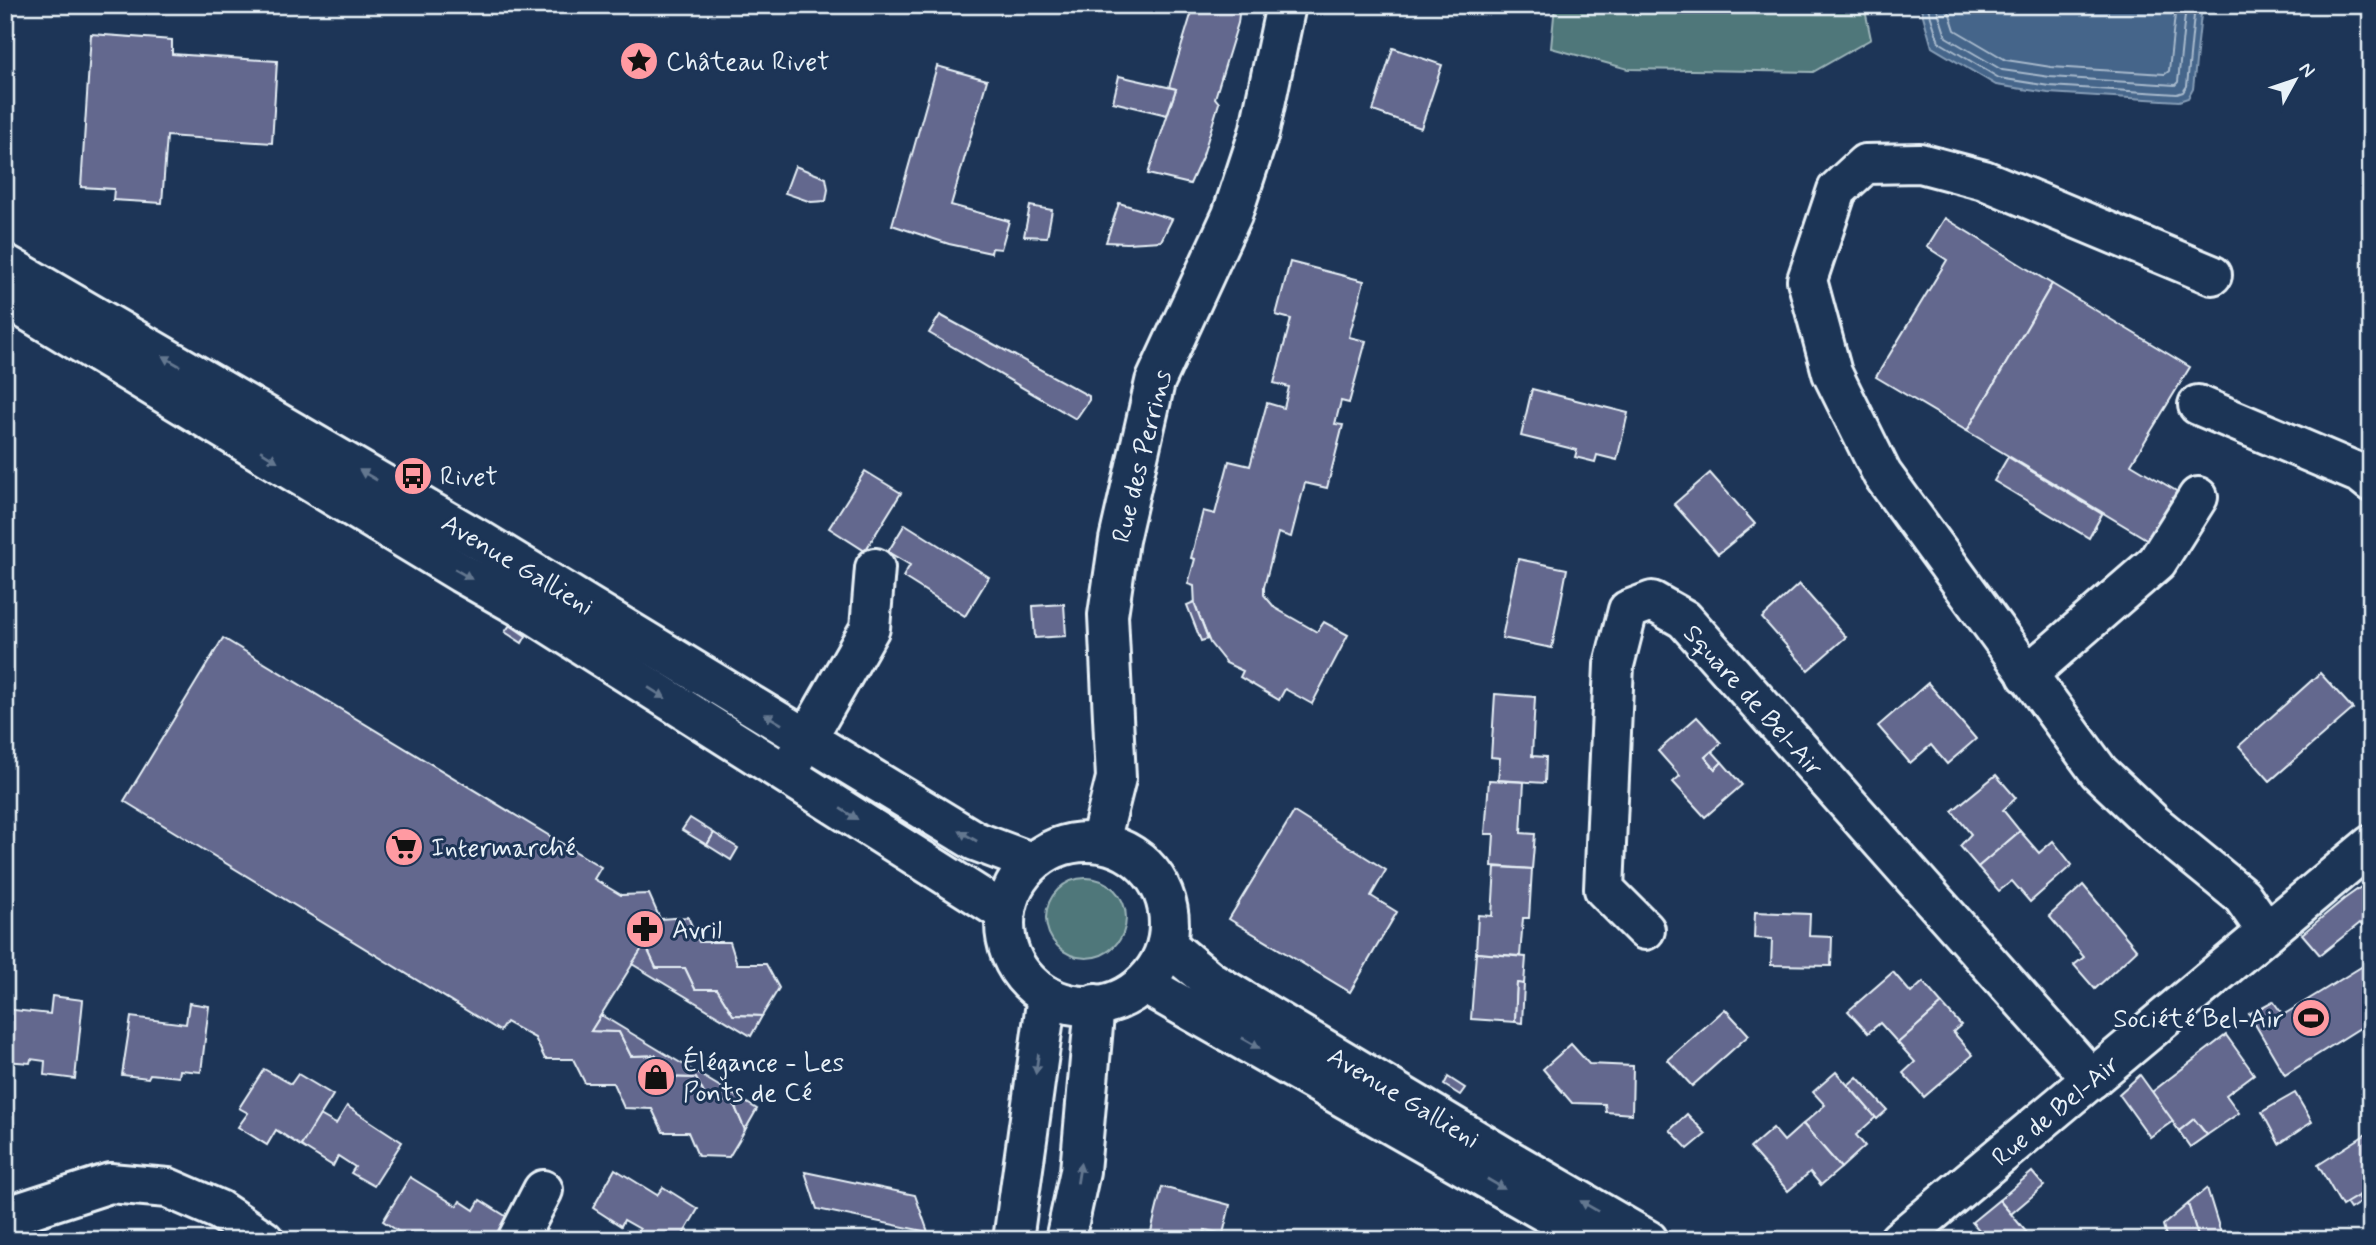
<svg xmlns="http://www.w3.org/2000/svg" width="2376" height="1245" font-family="Mynerve,sans-serif">
<style>
.green{fill:#50777a;stroke:#9cb4b9;stroke-width:2}
.water{fill:#45658a;stroke:#869db6;stroke-width:2}
.lines{fill:none;stroke-linecap:round;stroke-linejoin:round}
.shore{stroke:#a7b9cc;stroke-width:2}
.building{fill:#64688e;stroke:#e8f1f8;stroke-width:2}
.minor-casing{stroke:#e8f1f8;stroke-width:44}
.major-casing{stroke:#e8f1f8;stroke-width:44}
.minor{stroke:#1d3557;stroke-width:38}
.major{stroke:#1d3557;stroke-width:38}
.oneway{fill:#64778f}
.labels{text-anchor:middle;stroke-width:6;stroke-linejoin:round;paint-order:stroke}
.poi-label{font-size:26px;fill:#e8f1f8;stroke:#1d3557;text-anchor:start}
.street-label{font-size:26px;fill:#e8f1f8;stroke:#1d3557}
</style>
<rect width="100%" height="100%" fill="#1d3557"/>
<filter id="ink" filterUnits="userSpaceOnUse"><feTurbulence type="fractalNoise" baseFrequency=".0143" numOctaves="2"/><feDisplacementMap in="SourceGraphic" scale="14" xChannelSelector="R" yChannelSelector="G"/><feConvolveMatrix kernelMatrix="1 2 1 2 8 2 1 2 1" color-interpolation-filters="sRGB"/></filter>
<g filter="url(#ink)">
<g class="green">
<path d="M1555,5H1864L1871,39L1813,72L1628,69L1551,48Z"/>
<circle cx="1086" cy="918" r="40"/>
</g>
<path class="water" d="M1920,5H2202L2193,89L2188,98L2179,101L2048,93L1996,85L1932,47Z"/>
<g class="lines">
<g class="shore">
<path d="M1927,5L1939,42L1999,78L2049,86L2177,94L2183,92L2187,86L2195,5"/>
<path d="M1936,5L1946,37L2002,70L2050,77L2175,85L2178,82L2186,5"/>
<path d="M1947,5L1955,30L2006,60L2051,67L2165,74L2169,71L2176,5"/>
</g>
</g>
<g class="building">
<path d="M1194,5H1240L1238,23L1215,98L1219,103L1203,155L1190,184L1148,174L1176,89L1169,87Z"/>
<path d="M91,34L172,40V54L277,61L272,143L167,136L162,203L113,200L114,189L81,187Z"/>
<path d="M1393,48L1442,65L1421,128L1373,111Z"/>
<path d="M937,66L987,80L951,205L1009,221L1001,249L992,248L991,253L949,244L892,225Z"/>
<path d="M1119,76L1176,89L1167,115L1113,102Z"/>
<path d="M795,166L826,178L828,189L826,201L811,202L785,193Z"/>
<path d="M1119,203L1172,219L1161,241L1127,243L1106,242Z"/>
<path d="M1030,206L1052,210L1047,237L1024,236Z"/>
<path d="M1945,218L2052,284L1967,431L1876,377L1947,260L1927,247Z"/>
<path d="M1290,262L1364,281L1349,337L1366,341L1349,403L1341,401L1335,424L1343,425L1327,488L1305,483L1291,537L1278,533L1264,587V595L1275,608L1317,632L1324,622L1348,635L1312,704L1285,689L1279,700L1240,677L1243,671L1226,663L1210,643L1195,606L1194,586L1188,584L1195,559L1191,558L1203,511L1215,514L1229,461L1250,466L1267,403L1284,408L1289,387L1274,383L1291,319L1276,315Z"/>
<path d="M2052,284L2190,367L2131,464L2178,492L2148,540L1967,431Z"/>
<path d="M940,315L1089,396V400L1076,419L929,333Z"/>
<path d="M1532,389L1628,413L1617,460L1597,455L1595,462L1575,457L1577,450L1521,436Z"/>
<path d="M2008,457L2102,514L2089,538L1994,481Z"/>
<path d="M407,466L423,477L419,483L402,473Z"/>
<path d="M865,471L901,493L865,551L829,528Z"/>
<path d="M1710,473L1755,524L1718,554L1674,504Z"/>
<path d="M905,524L989,577L965,616L903,577L910,565L888,552Z"/>
<path d="M1518,559L1567,569L1552,648L1502,638Z"/>
<path d="M1799,584L1846,637L1808,670L1762,618Z"/>
<path d="M1194,602L1208,639L1201,641L1187,605Z"/>
<path d="M1064,604L1066,636L1035,638L1033,606Z"/>
<path d="M510,625L526,636L522,643L505,632Z"/>
<path d="M223,638L601,867L594,879L621,895L649,894L660,919L688,917L699,942H730L737,964H766L779,988L762,1016L733,1015L717,989H695L685,968H656L645,944L591,1031L619,1032L631,1056L656,1055L668,1077L696,1078L708,1101L733,1102L745,1130L729,1157L698,1156L688,1132H663L652,1109L624,1108L613,1083H585L573,1059H545L535,1038L506,1022L500,1031L124,801Z"/>
<path d="M2320,673L2353,709L2270,781L2239,746Z"/>
<path d="M1928,683L1976,739L1947,764L1931,745L1910,763L1878,726Z"/>
<path d="M1495,694L1535,697L1532,756L1546,757L1545,783L1498,780L1500,758L1491,757Z"/>
<path d="M1697,717L1721,743L1705,757L1715,769L1722,762L1742,785L1705,817L1673,782L1680,776L1658,751Z"/>
<path d="M1712,751L1722,762L1715,769L1705,757Z"/>
<path d="M1996,775L2016,798L2003,810L2020,831L1978,867L1960,846L1971,834L1952,811Z"/>
<path d="M1489,780L1524,782L1521,833L1535,834L1532,869L1492,866L1494,834H1485Z"/>
<path d="M1294,812L1386,870L1371,896L1397,912L1350,992L1229,919Z"/>
<path d="M690,818L714,833L707,845L682,830Z"/>
<path d="M2020,831L2039,853L2053,841L2072,865L2030,902L2012,881L1999,891L1978,867Z"/>
<path d="M714,833L738,848L731,860L707,845Z"/>
<path d="M1495,867L1532,869L1529,918H1523L1520,956L1476,953L1478,915L1492,916Z"/>
<path d="M2371,880V935L2360,923L2320,955L2302,934L2344,899Z"/>
<path d="M2083,885L2137,950L2095,989L2074,965L2084,957L2049,916Z"/>
<path d="M1755,912L1810,914L1809,936L1832,937L1831,966L1771,965L1772,939L1754,938Z"/>
<path d="M645,944L656,968H685L695,989H717L733,1015L762,1016L751,1036L632,964Z"/>
<path d="M1476,953L1526,957L1524,984L1517,983L1515,1022L1471,1019Z"/>
<path d="M2371,961V1021L2285,1075L2249,1014L2273,1001L2283,1015Z"/>
<path d="M1893,972L1911,993L1923,982L1942,1004L1898,1043L1880,1023L1868,1033L1848,1011Z"/>
<path d="M1517,983L1524,984L1522,1023L1515,1022Z"/>
<path d="M52,996L83,1000L75,1079L44,1075L45,1061L31,1059L30,1063L5,1061V1009L50,1014Z"/>
<path d="M189,1003L209,1006L201,1072L180,1070L179,1077L150,1074L148,1078L122,1075L131,1017L186,1024Z"/>
<path d="M1942,1004L1961,1025L1953,1032L1973,1055L1924,1097L1903,1073L1915,1062L1898,1043Z"/>
<path d="M1725,1009L1749,1035L1692,1086L1668,1060Z"/>
<path d="M601,1015L757,1109L745,1130L733,1102L708,1101L696,1078L668,1077L656,1055L631,1056L619,1032L591,1031Z"/>
<path d="M2226,1035L2254,1074L2226,1095L2239,1113L2207,1135L2194,1119L2179,1131L2152,1092Z"/>
<path d="M1571,1044L1589,1064L1633,1066L1632,1114L1606,1112L1605,1104L1572,1103L1543,1069Z"/>
<path d="M264,1069L291,1084L298,1074L333,1095L301,1146L276,1130L267,1145L238,1127L248,1113L239,1108Z"/>
<path d="M1836,1072L1876,1117L1856,1135L1865,1146L1841,1168L1803,1124L1825,1105L1813,1092Z"/>
<path d="M2140,1075L2173,1121L2150,1137L2119,1094Z"/>
<path d="M1448,1077L1465,1088L1460,1095L1444,1085Z"/>
<path d="M1857,1077L1887,1110L1877,1119L1848,1085Z"/>
<path d="M2295,1093L2312,1122L2279,1144L2262,1112Z"/>
<path d="M347,1106L402,1142L374,1186L351,1173L355,1167L338,1156L333,1166L301,1146L320,1115L336,1124Z"/>
<path d="M1687,1114L1706,1134L1688,1149L1670,1130Z"/>
<path d="M2194,1119L2207,1135L2190,1147L2179,1131Z"/>
<path d="M1803,1124L1841,1168L1821,1185L1810,1172L1788,1191L1750,1148L1773,1128L1784,1141Z"/>
<path d="M2371,1131V1188L2342,1206L2318,1165Z"/>
<path d="M615,1169L657,1195L663,1187L698,1209L680,1240H645L636,1234L640,1229L624,1220L621,1226L593,1208Z"/>
<path d="M805,1172L915,1195L928,1232L817,1209Z"/>
<path d="M2032,1172L2044,1186L2011,1214L1999,1200Z"/>
<path d="M410,1177L457,1206L460,1201L474,1210L480,1200L515,1222L503,1240H411L383,1221Z"/>
<path d="M1162,1187L1230,1205L1223,1234L1205,1230L1203,1240H1149Z"/>
<path d="M2207,1188L2223,1240H2199L2188,1204Z"/>
<path d="M2358,1196L2361,1202L2350,1209L2346,1203Z"/>
<path d="M1999,1200L2011,1214L2033,1240H1988L1972,1222Z"/>
<path d="M2188,1204L2199,1240H2167L2163,1225Z"/>
</g>
<g class="lines">
<defs>
<g id="minor">
<path d="M2212,275L1984,180L1920,163L1865,164L1837,190L1807,280L1832,373L1882,474L2099,772L2154,824L2242,896L2267,932"/>
<path d="M2198,405L2361,474L2371,482"/>
<path d="M2027,675L2157,562L2198,497"/>
<path d="M790,768L870,628L875,568"/>
<path d="M1100,842L1116,778L1108,615L1119,540L1155,382L1232,215L1259,133L1286,5"/>
<path d="M1645,930L1604,889L1614,665L1628,610L1652,601L1684,619L2092,1079"/>
<path d="M5,1217L110,1183L168,1188L219,1210L264,1240"/>
<path d="M517,1240L543,1190"/>
<path d="M1013,1240L1047,996"/>
<path d="M1065,1240L1080,1171L1095,1004"/>
<path d="M1899,1240L2371,845"/>
</g>
<g id="major">
<path d="M5,264L481,541L975,841L1031,862"/>
<path d="M5,297L461,573L535,615L1004,912"/>
<circle cx="1087" cy="924" r="82"/>
<path d="M1167,945L1209,980L1508,1159L1648,1240"/>
<path d="M1144,984L1594,1240"/>
</g>
</defs>
<use href="#minor" class="minor-casing"/>
<use href="#major" class="major-casing"/>
<use href="#minor" class="minor"/>
<use href="#major" class="major"/>
</g>
<defs><path id="oneway-solid" d="M-6-.8H1V-3.2L6.5 0L1 3.2V.8H-6Z" transform="scale(1.75)"/></defs>
<g class="oneway">
<use href="#oneway-solid" transform="translate(171 361) rotate(-150)"/>
<use href="#oneway-solid" transform="translate(269 456) rotate(32)"/>
<use href="#oneway-solid" transform="translate(368 475) rotate(-150)"/>
<use href="#oneway-solid" transform="translate(463 574) rotate(30)"/>
<use href="#oneway-solid" transform="translate(657 693) rotate(32)"/>
<use href="#oneway-solid" transform="translate(773 719) rotate(-149)"/>
<use href="#oneway-solid" transform="translate(849 814) rotate(32)"/>
<use href="#oneway-solid" transform="translate(968 836) rotate(-150)"/>
<use href="#oneway-solid" transform="translate(1251 1043) rotate(30)"/>
<use href="#oneway-solid" transform="translate(1037 1064) rotate(98)"/>
<use href="#oneway-solid" transform="translate(1079 1173) rotate(-81)"/>
<use href="#oneway-solid" transform="translate(1496 1184) rotate(30)"/>
<use href="#oneway-solid" transform="translate(1589 1206) rotate(-150)"/>
</g>
</g>
<defs>
<symbol id="sight-disc" viewBox="-11 -11 22 22"><circle r="9.5" fill="#ff9aa2" stroke="#1d3557"/><path d="M0-6L1.8-2.2L6-1.7L2.9 1.2L3.7 5.4L0 3.3L-3.7 5.4L-2.9 1.2L-6-1.7L-1.8-2.2Z" fill="#111"/></symbol>
<symbol id="bus-disc" viewBox="-11 -11 22 22"><circle r="9.5" fill="#ff9aa2" stroke="#1d3557"/><path d="M-5-6H5V4H4V6H2V4H-2V6H-4V4H-5ZM-3.5-4V0h7V-4ZM-3.5 1.2v1.5H-2V1.2ZM2 1.2v1.5H3.5V1.2Z" fill="#111"/></symbol>
<symbol id="supermarket-disc" viewBox="-11 -11 22 22"><circle r="9.5" fill="#ff9aa2" stroke="#1d3557"/><path d="M-6-5.5h2.5l.6 2H6L4.5 2H-2.5L-4.4-4H-6ZM-1.5 3.2a1.3 1.3 0 1 0 .1 0ZM3 3.2a1.3 1.3 0 1 0 .1 0Z" fill="#111"/></symbol>
<symbol id="pharmacy-disc" viewBox="-11 -11 22 22"><circle r="9.5" fill="#ff9aa2" stroke="#1d3557"/><path d="M-2-6h4v4h4v4h-4v4h-4v-4h-4v-4h4Z" fill="#111"/></symbol>
<symbol id="stadium-disc" viewBox="-11 -11 22 22"><circle r="9.5" fill="#ff9aa2" stroke="#1d3557"/><path d="M0-5a6.5 5 0 1 0 0 10a6.5 5 0 1 0 0-10ZM-3.5-1.8h7v3.6h-7Z" fill="#111"/></symbol>
<symbol id="shop-disc" viewBox="-11 -11 22 22"><circle r="9.5" fill="#ff9aa2" stroke="#1d3557"/><path d="M-5-2.5h2.3a2.7 3.5 0 0 1 5.4 0H5L5.5 6h-11ZM-1.5-2.5h3a1.5 2.3 0 0 0-3 0Z" fill="#111"/></symbol>
</defs>
<g fill-rule="evenodd">
<use href="#sight-disc" x="617" y="39" width="44" height="44"/>
<use href="#bus-disc" x="391" y="454" width="44" height="44"/>
<use href="#supermarket-disc" x="382" y="825" width="44" height="44"/>
<use href="#pharmacy-disc" x="623" y="907" width="44" height="44"/>
<use href="#stadium-disc" x="2289" y="996" width="44" height="44"/>
<use href="#shop-disc" x="634" y="1055" width="44" height="44"/>
</g>
<g class="labels">
<g class="poi-label">
<text x="666" y="70">Château Rivet</text>
<text x="440" y="485">Rivet</text>
<text x="431" y="856">Intermarché</text>
<text x="672" y="938">Avril</text>
<text x="2284" y="1027" text-anchor="end">Société Bel-Air</text>
<text x="683" y="1071">Élégance - Les<tspan x="683" dy="30">Ponts de Cé</tspan></text>
</g>
<g class="street-label">
<text transform="translate(1141 456) rotate(-76)" y="9">Rue des Perrins</text>
<text transform="translate(518 564) rotate(31)" y="9">Avenue Gallieni</text>
<text transform="translate(1754 700) rotate(48)" y="9">Square de Bel-Air</text>
<text transform="translate(1404 1097) rotate(31)" y="9">Avenue Gallieni</text>
<text transform="translate(2055 1110) rotate(-40)" y="9">Rue de Bel-Air</text>
</g>
</g>
<rect width="2376" height="1245" fill="none" stroke="#1d3557" stroke-width="28"/>
<rect x="14" y="14" width="2348" height="1217" fill="none" stroke="#e8f1f8" stroke-width="2.5" filter="url(#ink)"/>
<g transform="translate(2295 80) rotate(50)" stroke="#1d3557" stroke-width="5" paint-order="stroke">
<path d="M0-5L12 26L0 18L-12 26Z" fill="#e8f1f8"/>
<text y="-10" font-size="19" font-weight="bold" text-anchor="middle" fill="#e8f1f8">N</text>
</g>
</svg>
